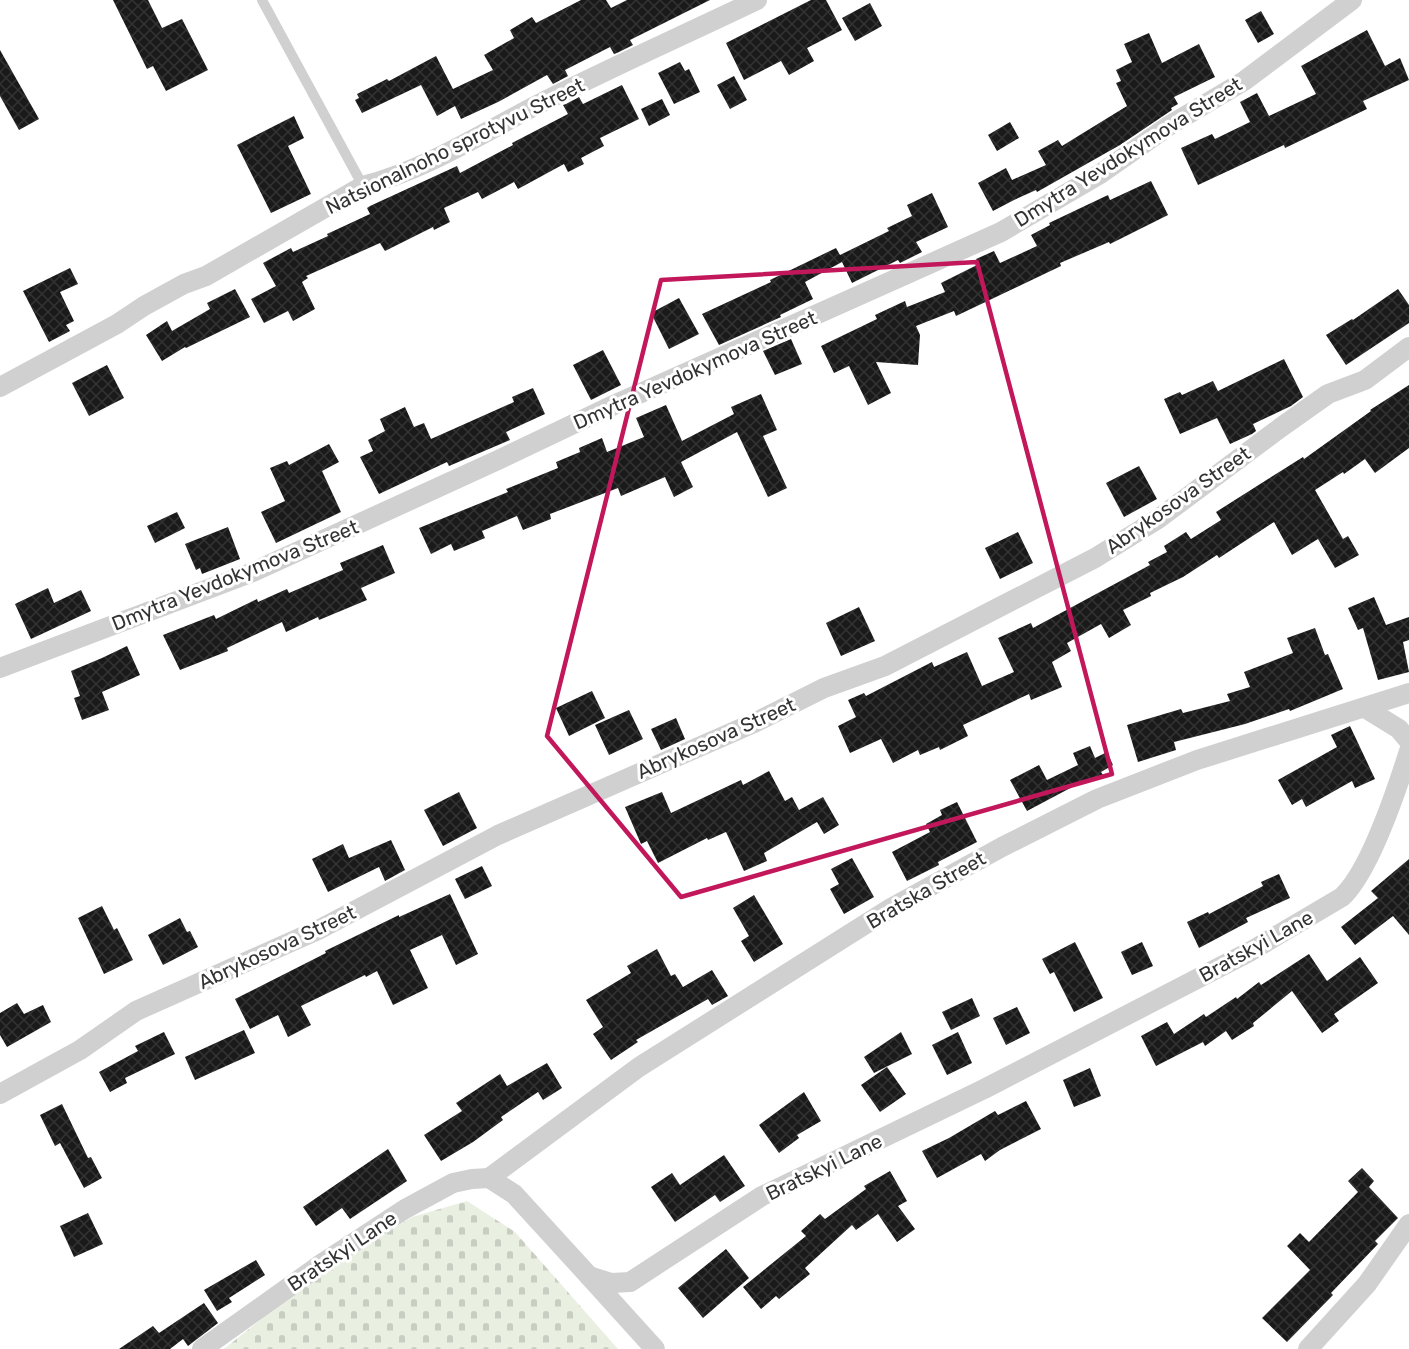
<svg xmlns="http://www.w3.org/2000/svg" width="1409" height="1349" font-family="Rubik,sans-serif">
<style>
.cemetery{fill:url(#cemetery-stones)}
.building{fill:url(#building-cross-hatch)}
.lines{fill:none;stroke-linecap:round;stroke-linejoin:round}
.lane{stroke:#d0d0d0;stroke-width:10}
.street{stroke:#d0d0d0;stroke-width:20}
.marked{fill:none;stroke:#c2185b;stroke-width:4.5;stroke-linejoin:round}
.labels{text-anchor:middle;stroke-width:6;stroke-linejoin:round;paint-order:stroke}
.street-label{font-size:20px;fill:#333;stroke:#fff}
</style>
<defs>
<pattern id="cemetery-stones" width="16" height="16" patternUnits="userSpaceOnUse" patternTransform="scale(1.5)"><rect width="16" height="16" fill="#e9f0e1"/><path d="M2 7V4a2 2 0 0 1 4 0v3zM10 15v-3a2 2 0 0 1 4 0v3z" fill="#c8cec2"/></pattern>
<pattern id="building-cross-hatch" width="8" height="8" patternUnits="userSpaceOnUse" patternTransform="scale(1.5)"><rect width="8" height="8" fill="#1a1a1a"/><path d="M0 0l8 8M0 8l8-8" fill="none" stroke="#333"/></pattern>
</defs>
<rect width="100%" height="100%" fill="#fff"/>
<path class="cemetery" d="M467,1201L515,1232L618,1349H224L300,1288L412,1217Z"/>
<g class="building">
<path d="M113,0H148L162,28L182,19L208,70L166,91L153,66L147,69Z"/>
<path d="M581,0H606L611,8L627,0H710L630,40L633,45L617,53L614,54L610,47L565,70L568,76L553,84L547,75L498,102L461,119L455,106L437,116L421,85L362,113L355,100L359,98L357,94L387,79L389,81L436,56L453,89L493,70L484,55L514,38L510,30L532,17L536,23Z"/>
<path d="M811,0H826L842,30L807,48L814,61L789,75L781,61L744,80L726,43Z"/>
<path d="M870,3L882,26L855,41L842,18Z"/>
<path d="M1261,11L1274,34L1258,43L1245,20Z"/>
<path d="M1367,30L1385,66L1400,58L1409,80L1363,101L1367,109L1285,148L1284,145L1198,185L1181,148L1212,134L1215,139L1250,122L1240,102L1257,93L1269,116L1316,94L1301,66Z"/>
<path d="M1149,33L1162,63L1199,44L1215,77L1174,97L1178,104L1171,108L1172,110L1120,145L1037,192L1036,190L1014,200L993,211L978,183L1006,168L1012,180L1046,165L1038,151L1058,140L1062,146L1127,106L1116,83L1121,81L1116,70L1132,62L1124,44Z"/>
<path d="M0,50L39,119L19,130L0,96Z"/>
<path d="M680,62L685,71L689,69L700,92L674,104L658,73Z"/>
<path d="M734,76L747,100L730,109L717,85Z"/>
<path d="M622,85L639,119L600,138L604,146L581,158L584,164L568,172L564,164L518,189L514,182L482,199L478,192L444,208L450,222L434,230L433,227L385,251L380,243L306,276L308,278L302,282L315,309L293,321L288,311L264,323L251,299L276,286L263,263L291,248L293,252L328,236L327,234L370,214L367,208L370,206L457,166L460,173L513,145L512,143L568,114L563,105L566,104L579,97L583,104Z"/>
<path d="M662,99L670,115L649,126L641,109Z"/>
<path d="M294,116L304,138L288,146L311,194L271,213L237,145Z"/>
<path d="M1010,122L1019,138L997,151L988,135Z"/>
<path d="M1151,181L1168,215L1110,244L1109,242L1060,263L1061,266L956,316L954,311L916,326L920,335L918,365L876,362L891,393L868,405L849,366L834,373L821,346L877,319L875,315L905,301L907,307L945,292L941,283L979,264L976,259L994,251L1000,263L1037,246L1031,235L1050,225L1049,223L1108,195L1110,200Z"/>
<path d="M932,193L948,227L916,242L922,252L900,263L898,260L852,283L842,262L805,282L813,299L780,315L781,317L719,345L702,314L771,282L770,280L836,248L840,255L889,231L887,228L912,216L907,205Z"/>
<path d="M70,268L78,284L60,292L74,321L66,325L70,331L49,342L23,291Z"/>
<path d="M235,289L250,317L186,348L185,347L162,361L146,335L167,321L172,331L210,309L207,303Z"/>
<path d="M1398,289L1409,305V323L1346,365L1326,335L1352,319L1353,320Z"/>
<path d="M679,298L699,334L669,349L651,313Z"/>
<path d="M791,339L802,364L775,375L763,351Z"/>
<path d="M603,350L621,385L591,400L573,365Z"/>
<path d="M1284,359L1303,397L1291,406L1253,424L1256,431L1252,434L1230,444L1217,418L1180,434L1164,399L1180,392L1182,395L1213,381L1218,391Z"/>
<path d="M107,365L124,398L89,416L72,383Z"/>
<path d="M1409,385V448L1375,473L1365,459L1344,474L1343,472L1315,490L1343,539L1348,536L1359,555L1335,568L1318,539L1292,555L1274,522L1219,558L1217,555L1183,577L1150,593L1151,596L1123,610L1131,625L1109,638L1101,624L1067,643L1071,651L1052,662L1062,687L1031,700L1029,694L963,725L968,736L940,750L939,747L920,755L918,750L893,763L881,739L850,753L838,726L856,717L848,700L864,693L866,696L932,662L934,667L967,652L982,686L1014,672L998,638L1031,623L1033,628L1150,565L1148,562L1167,552L1164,546L1186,532L1191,539L1221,520L1216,512L1303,457L1304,459L1371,411L1370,410Z"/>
<path d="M533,388L545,414L506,432L510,440L449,466L447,462L379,494L360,457L373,451L368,440L385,431L380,419L405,407L414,427L424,423L431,439L514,402L512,397Z"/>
<path d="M761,394L777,430L763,436L787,488L768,497L737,432L681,462L693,487L674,497L665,477L621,496L618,488L550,514L551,519L523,530L517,516L482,531L485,538L454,551L451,544L431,554L419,528L508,492L506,489L558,468L556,462L580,452L579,448L602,438L607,452L644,437L636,418L666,405L682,441L734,414L731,407Z"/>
<path d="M329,444L339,462L322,471L341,512L276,543L261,512L285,501L270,468L287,461L289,465Z"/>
<path d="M1139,466L1157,499L1124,517L1106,483Z"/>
<path d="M177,512L185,528L155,543L147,526Z"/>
<path d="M228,527L240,559L202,574L200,568L196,570L185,544Z"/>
<path d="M1018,532L1033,563L1000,579L985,548Z"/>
<path d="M383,545L395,573L361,588L367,600L319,620L318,617L286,632L282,622L227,648L228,651L180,670L163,635L214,615L216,619L257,599L258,602L287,589L289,593L343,570L340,563Z"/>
<path d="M48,588L54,603L81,590L91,611L31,639L15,604Z"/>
<path d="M1374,597L1386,625L1409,617V640L1403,642L1409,672L1378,680L1363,628L1358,630L1348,608Z"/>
<path d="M859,607L875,641L841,656L826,623Z"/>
<path d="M1315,628L1325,655L1328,654L1343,689L1290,711L1289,709L1245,724L1174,742L1176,750L1138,762L1127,725L1181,709L1183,713L1230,701L1227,694L1250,687L1244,672L1293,653L1287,638Z"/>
<path d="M127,646L140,675L102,692L109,710L82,720L74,698L80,696L71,671L102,658Z"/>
<path d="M592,691L605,718L569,736L556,708Z"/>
<path d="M629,710L643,739L609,755L595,725Z"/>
<path d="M676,718L685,739L661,750L651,729Z"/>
<path d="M1350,726L1375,779L1355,788L1352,781L1306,807L1302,799L1292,805L1278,780L1337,747L1331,735Z"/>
<path d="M1090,746L1095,758L1107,752L1113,765L1101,772L1103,775L1077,786L1076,785L1027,811L1010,780L1039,765L1047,780L1078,765L1073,753Z"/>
<path d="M769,771L785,801L792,797L799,810L823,797L839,825L824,834L817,822L764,853L767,861L744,871L726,832L708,840L707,838L658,863L647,841L641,844L625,807L662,792L671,813L741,780L743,785Z"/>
<path d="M459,792L477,828L443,846L424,810Z"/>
<path d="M957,802L977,842L938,862L939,865L907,881L892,852L930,832L926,824L942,815L940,810Z"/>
<path d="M391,840L405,870L385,881L379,867L328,892L312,859L343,844L349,858Z"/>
<path d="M852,858L874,897L844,914L830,889L839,884L831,869Z"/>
<path d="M1409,859V935L1393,916L1355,945L1341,927L1378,898L1371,891Z"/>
<path d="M482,866L492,886L465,899L455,879Z"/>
<path d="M1279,874L1290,898L1246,918L1248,922L1199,948L1187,922L1208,912L1209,914L1263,886L1261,882Z"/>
<path d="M450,894L478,954L456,965L442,935L410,950L428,988L393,1005L377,971L366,977L365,975L301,1006L311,1025L288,1037L278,1015L250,1029L235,999L326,953L325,951L399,915V917Z"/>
<path d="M754,895L783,944L754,962L741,941L749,936L733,908Z"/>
<path d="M102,906L114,930L117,928L133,960L104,974L78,918Z"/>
<path d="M180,918L187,932L190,931L198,947L163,965L148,935Z"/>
<path d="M1075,942L1103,998L1074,1012L1054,972L1050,974L1042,959Z"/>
<path d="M1142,942L1153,966L1132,975L1121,952Z"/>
<path d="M657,949L671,976L675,974L683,987L712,970L728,996L712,1005L708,999L636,1040L638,1042L611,1060L593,1034L603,1027L586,1000L631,973L627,966Z"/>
<path d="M1309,954L1327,981L1360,957L1378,983L1334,1014L1339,1021L1322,1033L1292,991L1253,1023L1254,1026L1232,1040L1226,1031L1205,1046L1203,1042L1156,1066L1141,1036L1167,1022L1174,1034L1204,1014L1206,1017L1236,997L1237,999L1259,982L1261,985Z"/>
<path d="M972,998L980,1016L951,1030L942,1012Z"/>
<path d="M17,1003L24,1014L43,1005L51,1022L7,1047L0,1035V1013Z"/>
<path d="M1017,1007L1030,1033L1006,1045L993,1018Z"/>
<path d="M244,1030L255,1053L195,1080L185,1057Z"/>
<path d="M164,1032L175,1054L125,1078L127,1083L110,1092L99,1072L138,1051L135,1046Z"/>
<path d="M901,1032L912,1054L874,1073L864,1057Z"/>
<path d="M958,1032L972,1063L947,1075L932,1045Z"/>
<path d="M547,1063L562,1088L543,1100L538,1092L501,1117L503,1120L473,1142L441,1161L424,1135L462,1111L456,1103L500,1074L507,1086Z"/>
<path d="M887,1067L906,1094L880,1112L861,1085Z"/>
<path d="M1090,1068L1101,1096L1074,1107L1063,1080Z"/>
<path d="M804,1092L821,1121L797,1135L799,1138L779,1153L759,1125Z"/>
<path d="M1026,1101L1041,1129L1000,1150L985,1161L981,1154L937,1178L922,1151L949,1138L995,1111L998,1115Z"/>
<path d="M62,1104L88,1158L91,1157L102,1178L84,1188L60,1143L55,1146L40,1115Z"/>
<path d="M388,1149L407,1181L350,1219L342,1208L316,1226L303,1207Z"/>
<path d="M724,1155L745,1186L720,1202L715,1195L675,1222L651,1187L672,1173L680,1185Z"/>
<path d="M1362,1168L1374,1181L1369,1187L1398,1218L1375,1241L1378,1244L1331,1293L1333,1295L1287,1342L1262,1318L1310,1270L1287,1246L1300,1233L1309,1242L1358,1192L1348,1181Z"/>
<path d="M890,1171L907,1201L898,1206L915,1229L897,1242L878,1214L856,1230L852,1225L805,1268L810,1274L779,1299L776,1296L761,1309L743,1287L806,1236L801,1231L820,1214L825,1219L866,1189L864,1186Z"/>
<path d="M88,1213L103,1244L74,1257L60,1226Z"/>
<path d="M726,1249L749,1278L703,1318L678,1288Z"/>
<path d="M256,1260L265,1275L229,1298L232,1302L217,1311L204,1290Z"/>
<path d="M204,1303L218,1323L188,1346L183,1339L170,1349H119L153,1326L159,1333Z"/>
</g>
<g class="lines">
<path class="lane" d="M262,0L363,186"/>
<g class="street">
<path d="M0,387L117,324L144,306L184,284L206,276L363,186C424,170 478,136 533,107C607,69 682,36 757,0"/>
<path d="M0,668L253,572L498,460L605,409L1001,232L1100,174L1170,125L1244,81L1352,0"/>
<path d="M1365,708L1399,729L1409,741"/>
<path d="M0,1094L80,1050L136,1011L320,929L498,835L756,722L824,688L885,666L1095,558L1158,519L1280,428L1328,394L1365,380L1409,347"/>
<path d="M489,1178L639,1067L891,908L1002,847L1097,799L1197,760L1409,693"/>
<path d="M589,1276L655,1349"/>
<path d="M202,1349L324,1262L405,1209L453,1183L472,1179L489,1178L514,1194L589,1276L611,1283L630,1282L762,1196L984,1089L1251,951L1342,897C1370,871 1397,789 1409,751"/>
<path d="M1308,1349L1367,1284L1409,1224"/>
</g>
</g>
<path class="marked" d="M977,262L1112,774L681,897L547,736L661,280Z"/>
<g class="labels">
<g class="street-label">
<text transform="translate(455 146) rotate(-26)" y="7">Natsionalnoho sprotyvu Street</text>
<text transform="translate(1128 152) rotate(-32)" y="7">Dmytra Yevdokymova Street</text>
<text transform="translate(695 370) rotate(-24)" y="7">Dmytra Yevdokymova Street</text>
<text transform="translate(1178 500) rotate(-35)" y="7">Abrykosova Street</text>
<text transform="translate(235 575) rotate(-22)" y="7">Dmytra Yevdokymova Street</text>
<text transform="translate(716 738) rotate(-24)" y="7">Abrykosova Street</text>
<text transform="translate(926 890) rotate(-30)" y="7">Bratska Street</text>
<text transform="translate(1256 946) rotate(-29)" y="7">Bratskyi Lane</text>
<text transform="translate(277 947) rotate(-25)" y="7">Abrykosova Street</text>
<text transform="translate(824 1167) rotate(-26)" y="7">Bratskyi Lane</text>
<text transform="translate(342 1251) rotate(-34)" y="7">Bratskyi Lane</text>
</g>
</g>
</svg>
